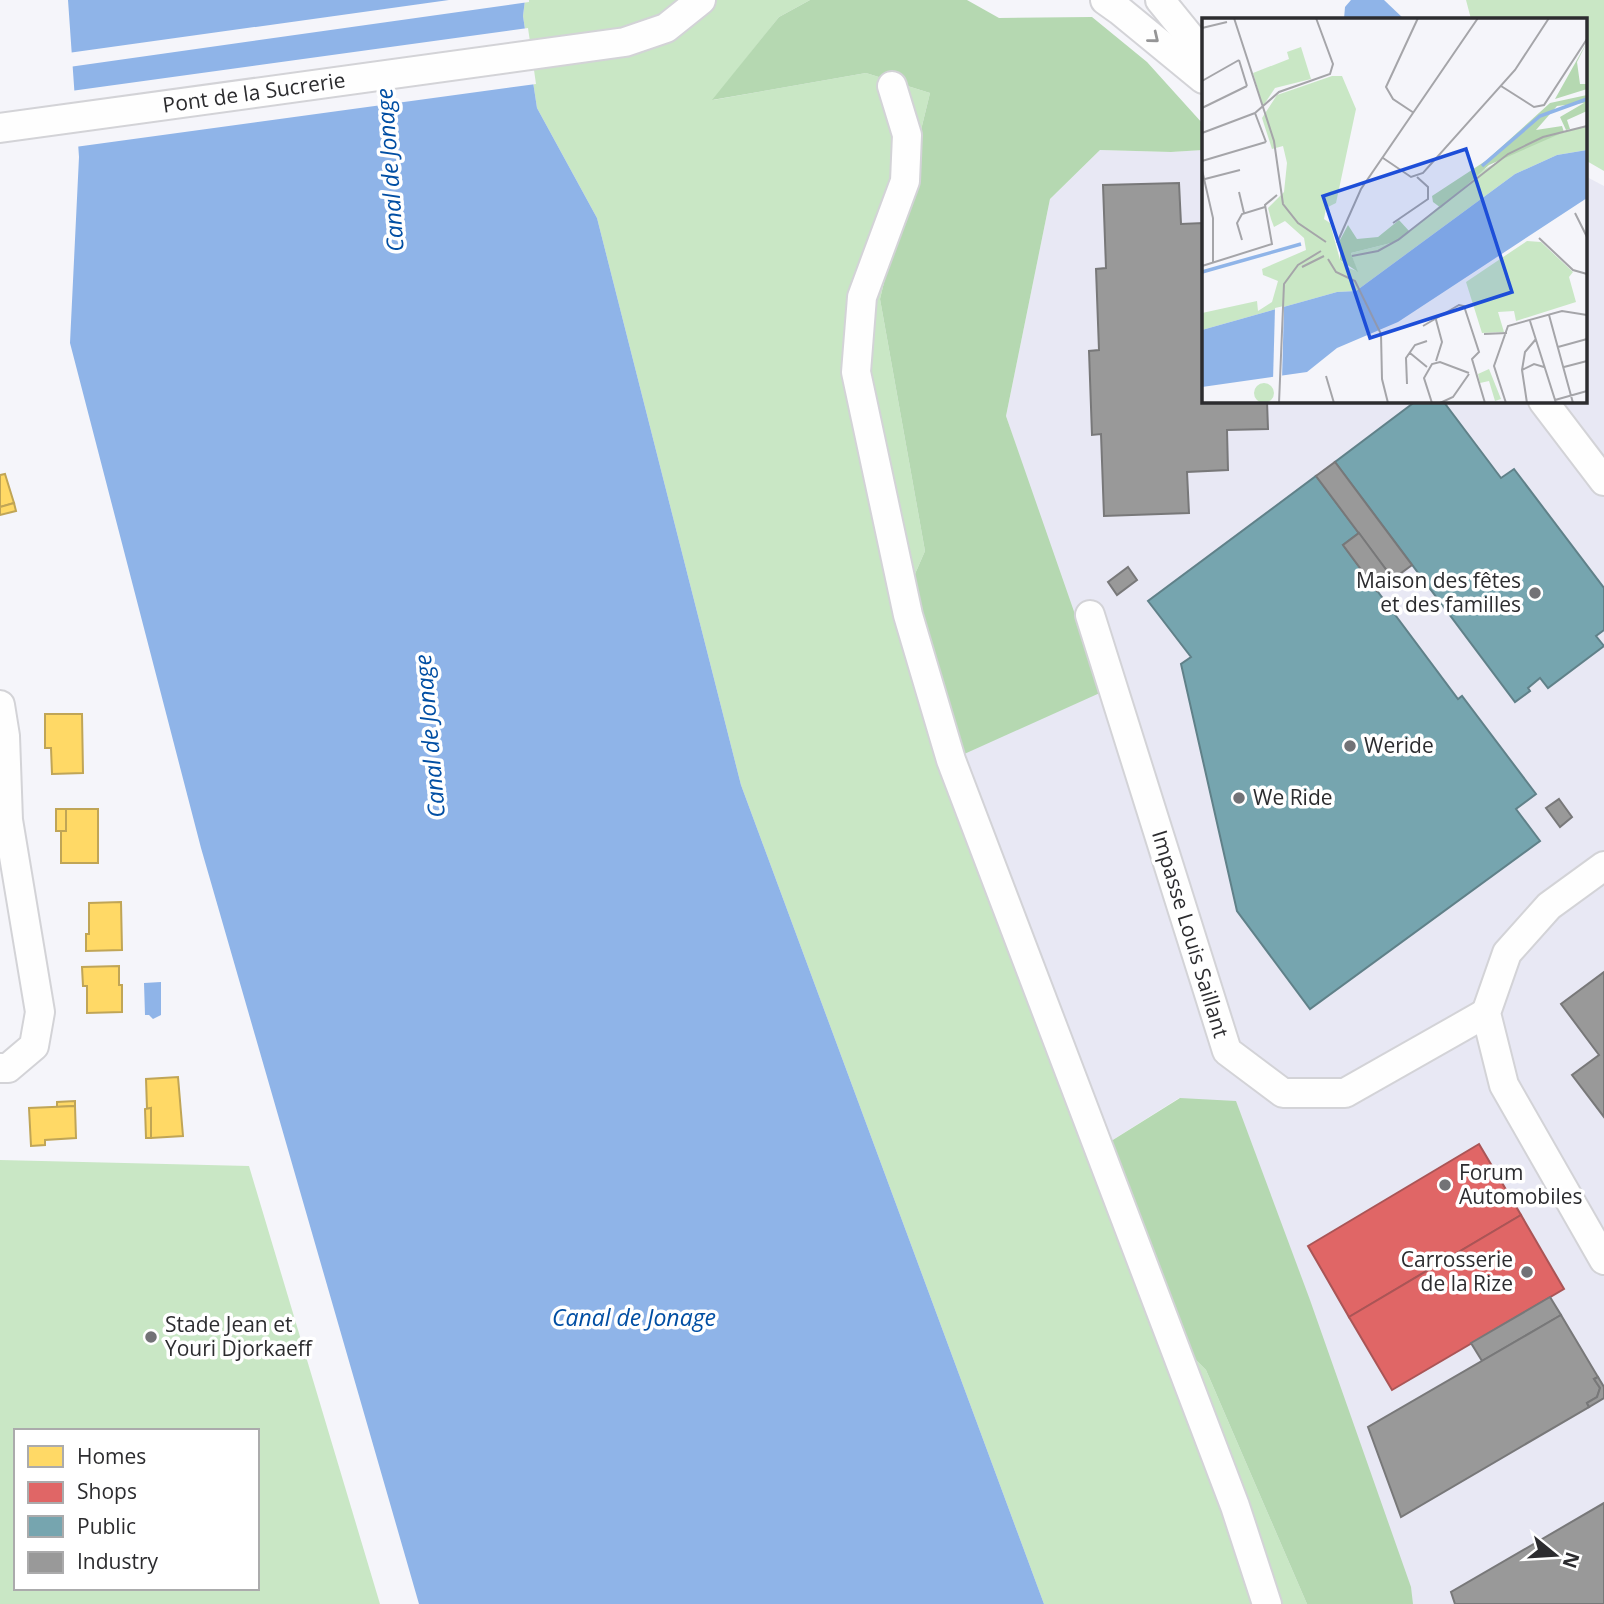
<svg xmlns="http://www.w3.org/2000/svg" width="1604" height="1604" font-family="'Open Sans',sans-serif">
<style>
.built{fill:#e8e8f4}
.green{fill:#c9e7c5;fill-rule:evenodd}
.forest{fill:#b5d8b1}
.water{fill:#8fb4e8}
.pier{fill:#f5f5fa}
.homes{fill:#ffd966;stroke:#c0a556;stroke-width:2}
.shops{fill:#e06666;stroke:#aa5556;stroke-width:2}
.public{fill:#76a5af;stroke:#608189;stroke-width:2}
.industry{fill:#999;stroke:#787879;stroke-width:2}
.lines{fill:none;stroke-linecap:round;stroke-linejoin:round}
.minor-casing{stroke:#d3d3d7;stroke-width:32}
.minor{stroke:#fefefe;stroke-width:28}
.oneway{stroke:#959596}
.poi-dot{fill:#727276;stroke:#fff;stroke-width:2.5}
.labels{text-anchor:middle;stroke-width:7;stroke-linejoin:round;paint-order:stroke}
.street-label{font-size:21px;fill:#2c2c2f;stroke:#fff}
.poi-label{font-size:21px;fill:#2c2c2f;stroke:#fff;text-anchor:start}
.water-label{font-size:23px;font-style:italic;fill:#004ea3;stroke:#fff}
.inset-river{fill:none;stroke:#8fb4e8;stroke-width:3.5}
.inset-road{fill:none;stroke:#a5a5a9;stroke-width:2}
.view{fill:#1d4ed8;fill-opacity:0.15;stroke:#1d4ed8;stroke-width:3.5}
.inset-edge{fill:none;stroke:#2c2c2f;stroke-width:3.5}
</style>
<rect width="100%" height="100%" fill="#f5f5fa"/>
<path class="built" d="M1100,150L1171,152L1203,150V401H1585V176L1604,186V1604H1346L1179,1098L1092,1153L947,762L1081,640L1006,416L1050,199Z"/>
<g class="green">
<path d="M525,0H810L779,17L713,100L866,73L930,93L880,299L925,551L895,620L1153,1317L1206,1370L1307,1604H1044L741,785L597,218L537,108L523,16Z"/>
<path d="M1466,0H1604V171L1585,160V19H1471Z"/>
<path d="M0,1160L249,1166L380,1604H0ZM16,1431H257V1588H16Z"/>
</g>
<g class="forest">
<path d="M810,0H967L999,18L1092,17L1147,62L1203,124V150L1171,152L1100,150L1050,199L1006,416L1102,692L951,760L895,620L925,551L880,299L930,93L866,73L712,100L779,17Z"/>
<path d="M1180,1098L1236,1101L1310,1300L1411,1587L1413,1604H1307L1206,1370L1153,1317L1092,1153Z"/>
</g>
<g class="water">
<path d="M68,0H525L523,16L537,108L597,218L741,785L1044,1604H419L201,848L70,343L79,157Z"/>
<path d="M1351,0H1384L1404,19H1344L1345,7Z"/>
<path d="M161,982V1015L153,1019L149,1015H145L144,983Z"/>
</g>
<g class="pier">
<path d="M449,0H529V2L69,67L68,53Z"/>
<path d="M528,28L536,84L75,147L71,91Z"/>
</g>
<g class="homes">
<path d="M5,474L14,503L0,507V475Z"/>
<path d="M14,503L16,511L0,515V507Z"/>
<path d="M45,714H82L83,773L52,774L51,748H45Z"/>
<rect x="56" y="809" width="10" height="22"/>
<path d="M66,809H98V863H61V831H66Z"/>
<path d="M121,902L122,950L86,951V934H89V903Z"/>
<path d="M119,966V985H122V1012L87,1013V986H83L82,967Z"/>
<path d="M178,1077L183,1136L151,1138V1108L147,1109L146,1079Z"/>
<path d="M75,1101V1106L57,1107V1102Z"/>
<path d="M75,1106L76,1138L45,1140V1145L31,1146L29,1108Z"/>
<path d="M151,1108V1138H146L145,1109Z"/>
</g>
<g class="shops">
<path d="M1479,1144L1521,1215L1349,1317L1308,1246Z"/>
<path d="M1521,1215L1564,1289L1392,1390L1349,1317Z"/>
</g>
<g class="public">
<path d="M1416,401H1443L1501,478L1514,469L1604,588V630L1596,636L1604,646L1548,688L1540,678L1528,688L1530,691L1515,702L1335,462Z"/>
<path d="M1316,476L1359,533L1343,545L1458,699L1462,696L1536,794L1516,809L1540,841L1310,1009L1237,911L1181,664L1191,657L1148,601Z"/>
</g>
<g class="industry">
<path d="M1179,183L1181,224L1203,223V401H1267L1268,429L1227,430L1228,470L1187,472L1189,513L1104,516L1101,434L1092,435L1089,351L1099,350L1096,269L1106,268L1103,185Z"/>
<path d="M1335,462L1412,565L1393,579L1316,476Z"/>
<path d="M1359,533L1393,579L1377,591L1343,545Z"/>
<path d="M1128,567L1137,580L1117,595L1108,582Z"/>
<path d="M1559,799L1572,817L1560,827L1546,808Z"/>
<path d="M1604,972V1117L1572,1075L1599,1055L1561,1004Z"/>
<path d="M1550,1297L1561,1315L1482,1361L1471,1343Z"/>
<path d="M1561,1315L1598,1377L1594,1379L1600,1388L1597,1397L1587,1403L1589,1407L1401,1517L1368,1427Z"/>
<path d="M1598,1377L1604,1387V1398L1589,1407L1587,1403L1597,1397L1600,1388L1594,1379Z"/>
<path d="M1604,1503V1604H1455L1451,1592Z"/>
</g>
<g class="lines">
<defs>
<g id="minor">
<path d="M1105,0L1119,10L1203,79"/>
<path d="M1160,0L1203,53"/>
<path d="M892,86L907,135L905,181L862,297L856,372L908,615L951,760L1235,1506L1267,1604"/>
<path d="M0,128L625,42L666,28L701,0"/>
<path d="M1543,401L1604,481"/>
<path d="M1090,615L1227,1051L1283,1093H1345L1486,1013"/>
<path d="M0,705L5,736L8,820L40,1012L34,1046L8,1068H0"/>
<path d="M1604,866L1549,906L1507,953L1486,1013L1504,1085L1604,1260"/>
</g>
</defs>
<use href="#minor" class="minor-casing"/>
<use href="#minor" class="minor"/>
</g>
<defs><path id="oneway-chevron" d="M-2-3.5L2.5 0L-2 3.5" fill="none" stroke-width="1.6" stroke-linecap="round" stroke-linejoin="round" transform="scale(1.75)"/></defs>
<use class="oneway" href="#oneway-chevron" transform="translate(1154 38) rotate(39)"/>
<g class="poi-dot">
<circle cx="1535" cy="593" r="7"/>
<circle cx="1350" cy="746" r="7"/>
<circle cx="1239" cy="798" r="7"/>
<circle cx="1445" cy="1185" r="7"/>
<circle cx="1527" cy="1272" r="7"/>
<circle cx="151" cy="1337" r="7"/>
</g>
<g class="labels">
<g class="street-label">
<text transform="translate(254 93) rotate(-8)" y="7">Pont de la Sucrerie</text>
<text transform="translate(1190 934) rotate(73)" y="7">Impasse Louis Saillant</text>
</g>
<g class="poi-label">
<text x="1521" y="588" text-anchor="end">Maison des fêtes<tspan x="1521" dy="24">et des familles</tspan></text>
<text x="1364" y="753">Weride</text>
<text x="1253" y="805">We Ride</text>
<text x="1459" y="1180">Forum<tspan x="1459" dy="24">Automobiles</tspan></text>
<text x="1513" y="1267" text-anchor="end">Carrosserie<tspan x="1513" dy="24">de la Rize</tspan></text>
<text x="165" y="1332">Stade Jean et<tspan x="165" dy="24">Youri Djorkaeff</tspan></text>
</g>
<g class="water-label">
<text transform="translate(390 170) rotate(-94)" y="8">Canal de Jonage</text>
<text transform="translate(430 736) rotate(-95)" y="8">Canal de Jonage</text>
<text x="634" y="1326">Canal de Jonage</text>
</g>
</g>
<g transform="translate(1202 18)">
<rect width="385" height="385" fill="#f5f5fa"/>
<path d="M99,29L109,61L73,70L61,88L51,55L87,41L85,34ZM130,58H140L154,91L134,185L124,190L122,201L128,205L138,242L147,250L155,253L149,235L197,223L274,156L334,122L385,108V132L355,137L313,156L154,273L135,274L0,312V295L55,283L56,293L70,284L76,263L61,257L60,251L104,232L102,220L83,203L72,209L69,201L66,190L82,174L85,145L81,128L70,131L60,100L75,77ZM325,223L339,224L371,254L367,259L374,284L314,303L312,293L296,294L302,314L280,315L264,264ZM287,351L299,381L293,383L287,363L278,365L276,356ZM52 375a10 10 0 1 1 20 0a10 10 0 1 1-20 0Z" fill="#c9e7c5"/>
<path d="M385,24L375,44L378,66H385V71L353,81ZM385,77V93L365,102L368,111L364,112L358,99L382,85L355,88L334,112L360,108L362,114L287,147L239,190L231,184L230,178L285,142L348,85ZM197,202L208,214L197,223L149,235L156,254L138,242V222L146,207L155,221L176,219Z" fill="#b5d8b1"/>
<path d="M385,132V180L196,304L135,330L105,354L0,369V312L135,274L154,273L313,156L355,137Z" fill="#8fb4e8"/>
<path d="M82,288L80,362L71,363L73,290Z" fill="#f5f5fa"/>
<path class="inset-river" d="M280,148L338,98L385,81M0,254L99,226"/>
<path class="inset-road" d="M32,0L72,123L81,186L96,205L124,224M0,10L25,4M37,42L45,68M0,63L37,42M299,68L332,89L342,87L385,21M0,90L45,68M53,95L77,74L128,56L131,46L114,0M53,95L64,124M212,95L191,81L184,69L216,0M0,115L53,95M181,140L209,159L221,155L313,52L347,0M0,143L64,124M0,152L11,200V244M3,161L38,152M37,174L42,195M373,195L385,219M191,205L226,181V169L215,159M337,220L371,252L385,256M40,222L35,205L40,196L63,189M135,225L159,171L276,0M150,238L176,233L196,222L306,136L341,119L385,108M126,241L134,254L153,263L179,316L180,361L186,385M0,248L70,226L63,187L75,177M100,249L122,238M347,297L371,385M233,298L240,324L234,343M328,303L354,385M221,308L257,287L262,288L277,334L270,341L283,385M282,316L305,315M356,329L385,321M208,335L225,349M362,349L385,343M320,352L323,334L334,321M124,358L132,385M205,366L204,340L213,327L225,323M353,382L385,373M77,385L82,266L96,247L119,233M230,385L222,360L230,346L238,344L267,355M238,385L251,379L267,356M304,385L292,348L306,308L360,293L385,297M325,385L320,352L332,346L342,349"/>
<path class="view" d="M264,131L310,274L168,320L121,178Z"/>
<rect width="385" height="385" class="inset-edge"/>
</g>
<rect x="14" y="1429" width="245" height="161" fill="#ffffff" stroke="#ababac" stroke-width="2"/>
<rect x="28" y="1446" width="35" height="21" fill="#ffd966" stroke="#ababac" stroke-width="2"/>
<text x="77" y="1464" font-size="21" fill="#2c2c2f">Homes</text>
<rect x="28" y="1482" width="35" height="21" fill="#e06666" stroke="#ababac" stroke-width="2"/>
<text x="77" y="1499" font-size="21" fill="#2c2c2f">Shops</text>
<rect x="28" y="1516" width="35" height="21" fill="#76a5af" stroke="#ababac" stroke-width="2"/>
<text x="77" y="1534" font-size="21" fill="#2c2c2f">Public</text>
<rect x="28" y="1552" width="35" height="21" fill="#999999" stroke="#ababac" stroke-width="2"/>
<text x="77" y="1569" font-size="21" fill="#2c2c2f">Industry</text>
<g transform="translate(1555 1555) rotate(108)" stroke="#ffffff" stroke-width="5" paint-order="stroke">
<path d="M0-5L12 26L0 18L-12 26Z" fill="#2c2c2f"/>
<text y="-10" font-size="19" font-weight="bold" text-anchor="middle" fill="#2c2c2f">N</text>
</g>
</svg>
